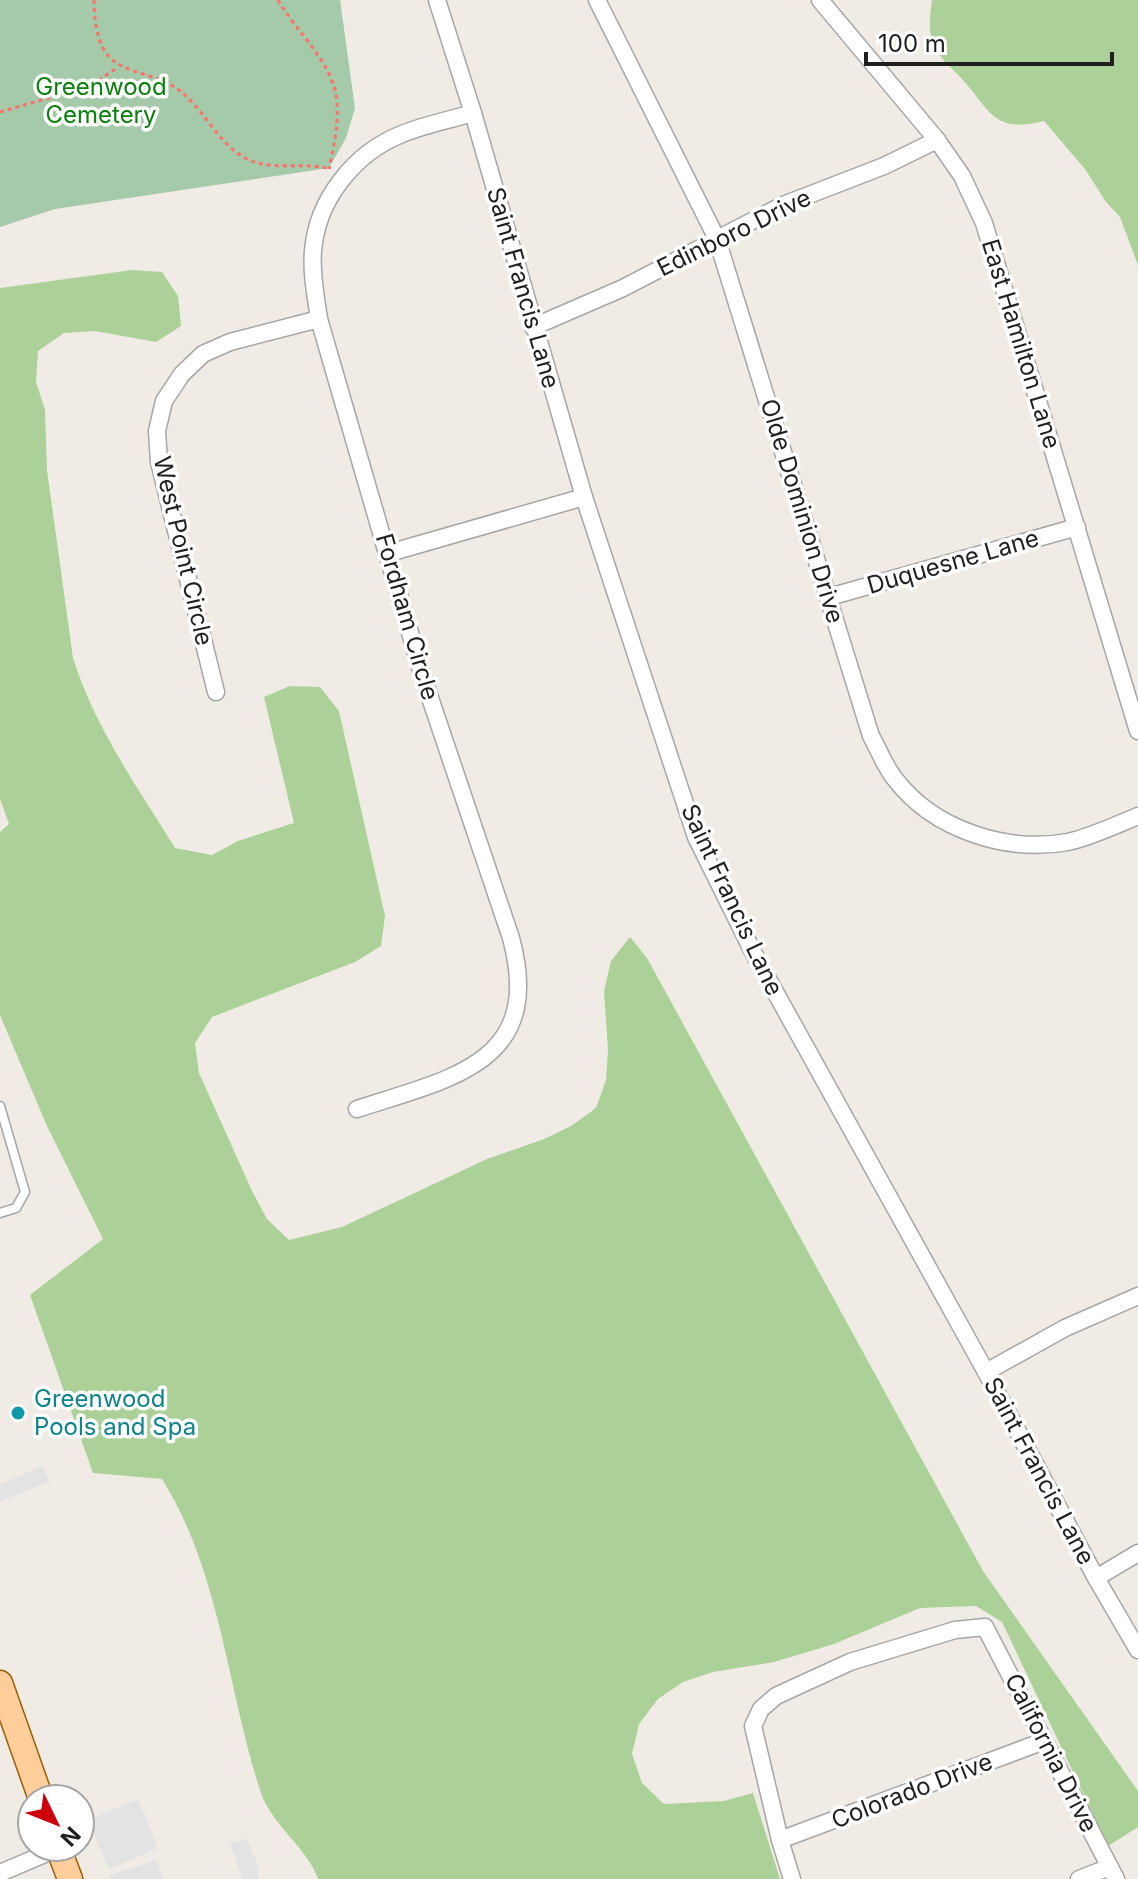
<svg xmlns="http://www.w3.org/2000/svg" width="1138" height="1879" font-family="Inter,sans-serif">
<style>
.forest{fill:#acd198}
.cemetery{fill:#a5caa9}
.parking{fill:#e3e3e3}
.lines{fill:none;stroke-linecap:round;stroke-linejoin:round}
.service-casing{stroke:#a6a6a6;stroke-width:11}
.minor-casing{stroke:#a6a6a6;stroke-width:19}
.primary-casing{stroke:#9a5f00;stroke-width:27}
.path{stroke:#fe6f68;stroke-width:3;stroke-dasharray:4 4;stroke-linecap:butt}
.service{stroke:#fff;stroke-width:8}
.minor{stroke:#fff;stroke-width:16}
.primary{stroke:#ffce9b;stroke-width:24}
.culture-dot{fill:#0f9aa8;stroke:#fff;stroke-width:3}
.labels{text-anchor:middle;stroke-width:7;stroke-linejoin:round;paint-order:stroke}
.park-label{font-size:24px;fill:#08820b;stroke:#fff}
.street-label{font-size:24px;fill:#1f1f1f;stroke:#fff}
.culture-label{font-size:24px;fill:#0d838f;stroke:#fff;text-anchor:start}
</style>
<rect width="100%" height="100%" fill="#f0ece5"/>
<g class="forest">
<path d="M932,0H1138V265L1120,217L1106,202L1085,169L1044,121C992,134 991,110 960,77C950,66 938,57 933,43C928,29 930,15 932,0Z"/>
<path d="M132,270L162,272L178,296L181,326L156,342L95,331L64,333L38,351L36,382L45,410L47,470L73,658C94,726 138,788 175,848L212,855L238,841L294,823L264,697L290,686L320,687L339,711L385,916L381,946L355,962L212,1017L195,1043L199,1073L252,1191L267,1219L289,1240L342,1227L487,1159L544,1139L571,1126L596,1108L606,1080L608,1050L604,991L611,961L630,937L647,958L983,1571L1138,1791V1827L1108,1846L1002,1622L976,1606L920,1608L834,1644L774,1662L713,1672L683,1682L658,1699L639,1724L632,1754L642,1783L664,1804L724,1801L753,1793L780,1879H318C309,1850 272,1825 261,1793C227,1690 221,1573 162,1479L93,1473L30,1295L103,1239L46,1124L0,1015V832L9,824L0,799V288Z"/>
</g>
<path class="cemetery" d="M0,0H340L355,108L346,138L329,168L55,209L0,227Z"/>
<g class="parking">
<path d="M43,1466L49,1481L0,1502V1484Z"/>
<path d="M138,1799L158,1848L109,1869L88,1820Z"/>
<path d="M247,1838L258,1866V1879H242L230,1844Z"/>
<path d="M156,1860L163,1879H111L110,1875Z"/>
</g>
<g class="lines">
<defs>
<path id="service" d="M0,1106L25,1192L16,1208L0,1213"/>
<g id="minor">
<path d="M437,0L473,113L584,497L696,837L753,952L986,1372L1096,1578L1138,1650"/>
<path d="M597,0L717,239L871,736C879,750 885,767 895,779C934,830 1006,853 1068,842C1091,837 1116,825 1138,816"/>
<path d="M820,0L937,140L962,176L984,223L1138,731"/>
<path d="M533,327L623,288L783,205L884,166L937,140"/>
<path d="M389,553L584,497"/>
<path d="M829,597L1077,527"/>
<path d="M216,692L159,462L157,431L164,401L182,374L203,354L230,342L319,319"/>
<path d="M357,1109C451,1078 545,1064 511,938L422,674L319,319C316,297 311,274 313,251C317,200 354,153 402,134C424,125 449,120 473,113"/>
<path d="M986,1372L1065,1328L1138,1296"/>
<path d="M1096,1578L1138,1553"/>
<path d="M780,1840L1044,1741"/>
<path d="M0,1873L59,1848"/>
<path d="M792,1879L780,1840L753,1726L761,1709L776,1696L850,1662L955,1630L985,1627L1116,1879"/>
<path d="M1079,1879L1110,1867"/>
</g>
<g id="primary">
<path d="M0,1683L41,1799"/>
<path d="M58,1847L70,1879"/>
</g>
</defs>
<use href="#service" class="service-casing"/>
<use href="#minor" class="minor-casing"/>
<use href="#primary" class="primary-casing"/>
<g class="path">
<path d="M94,0C94,15 96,34 103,48C117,74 148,71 171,85C202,102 214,141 245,158C271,172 302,161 330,169"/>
<path d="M278,0C295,30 330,60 336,95C340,120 334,145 329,169"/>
<path d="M0,112L91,86L118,67"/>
</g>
<use href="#service" class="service"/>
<use href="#minor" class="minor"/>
<use href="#primary" class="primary"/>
</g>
<circle class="culture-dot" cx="18" cy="1413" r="8"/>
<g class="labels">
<g class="park-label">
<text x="101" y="95">Greenwood<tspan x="101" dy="28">Cemetery</tspan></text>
</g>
<g class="street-label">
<text transform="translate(734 233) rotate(-26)" y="8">Edinboro Drive</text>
<text transform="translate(523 288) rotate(74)" y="8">Saint Francis Lane</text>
<text transform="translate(1021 344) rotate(73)" y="8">East Hamilton Lane</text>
<text transform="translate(802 511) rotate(73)" y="8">Olde Dominion Drive</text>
<text transform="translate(183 551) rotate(77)" y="8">West Point Circle</text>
<text transform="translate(953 562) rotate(-16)" y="8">Duquesne Lane</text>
<text transform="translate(407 617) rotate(74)" y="8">Fordham Circle</text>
<text transform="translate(732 900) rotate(65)" y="8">Saint Francis Lane</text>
<text transform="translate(1039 1471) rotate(62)" y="8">Saint Francis Lane</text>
<text transform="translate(1051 1753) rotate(63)" y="8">California Drive</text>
<text transform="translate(912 1791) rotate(-21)" y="8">Colorado Drive</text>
</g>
<g class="culture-label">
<text x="34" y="1407">Greenwood<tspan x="34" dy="28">Pools and Spa</tspan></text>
</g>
</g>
<g transform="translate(56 1823) rotate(133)"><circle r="38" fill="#ffffff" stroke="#a5a5a5" stroke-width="2"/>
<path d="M0-6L14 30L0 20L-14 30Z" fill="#ce000b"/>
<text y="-12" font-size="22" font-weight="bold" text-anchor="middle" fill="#1f1f1f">N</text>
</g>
<path d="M866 52v12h246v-12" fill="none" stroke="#1f1f1f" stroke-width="4"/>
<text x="878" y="52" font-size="24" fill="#1f1f1f" stroke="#ffffff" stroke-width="6" paint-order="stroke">100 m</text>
</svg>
